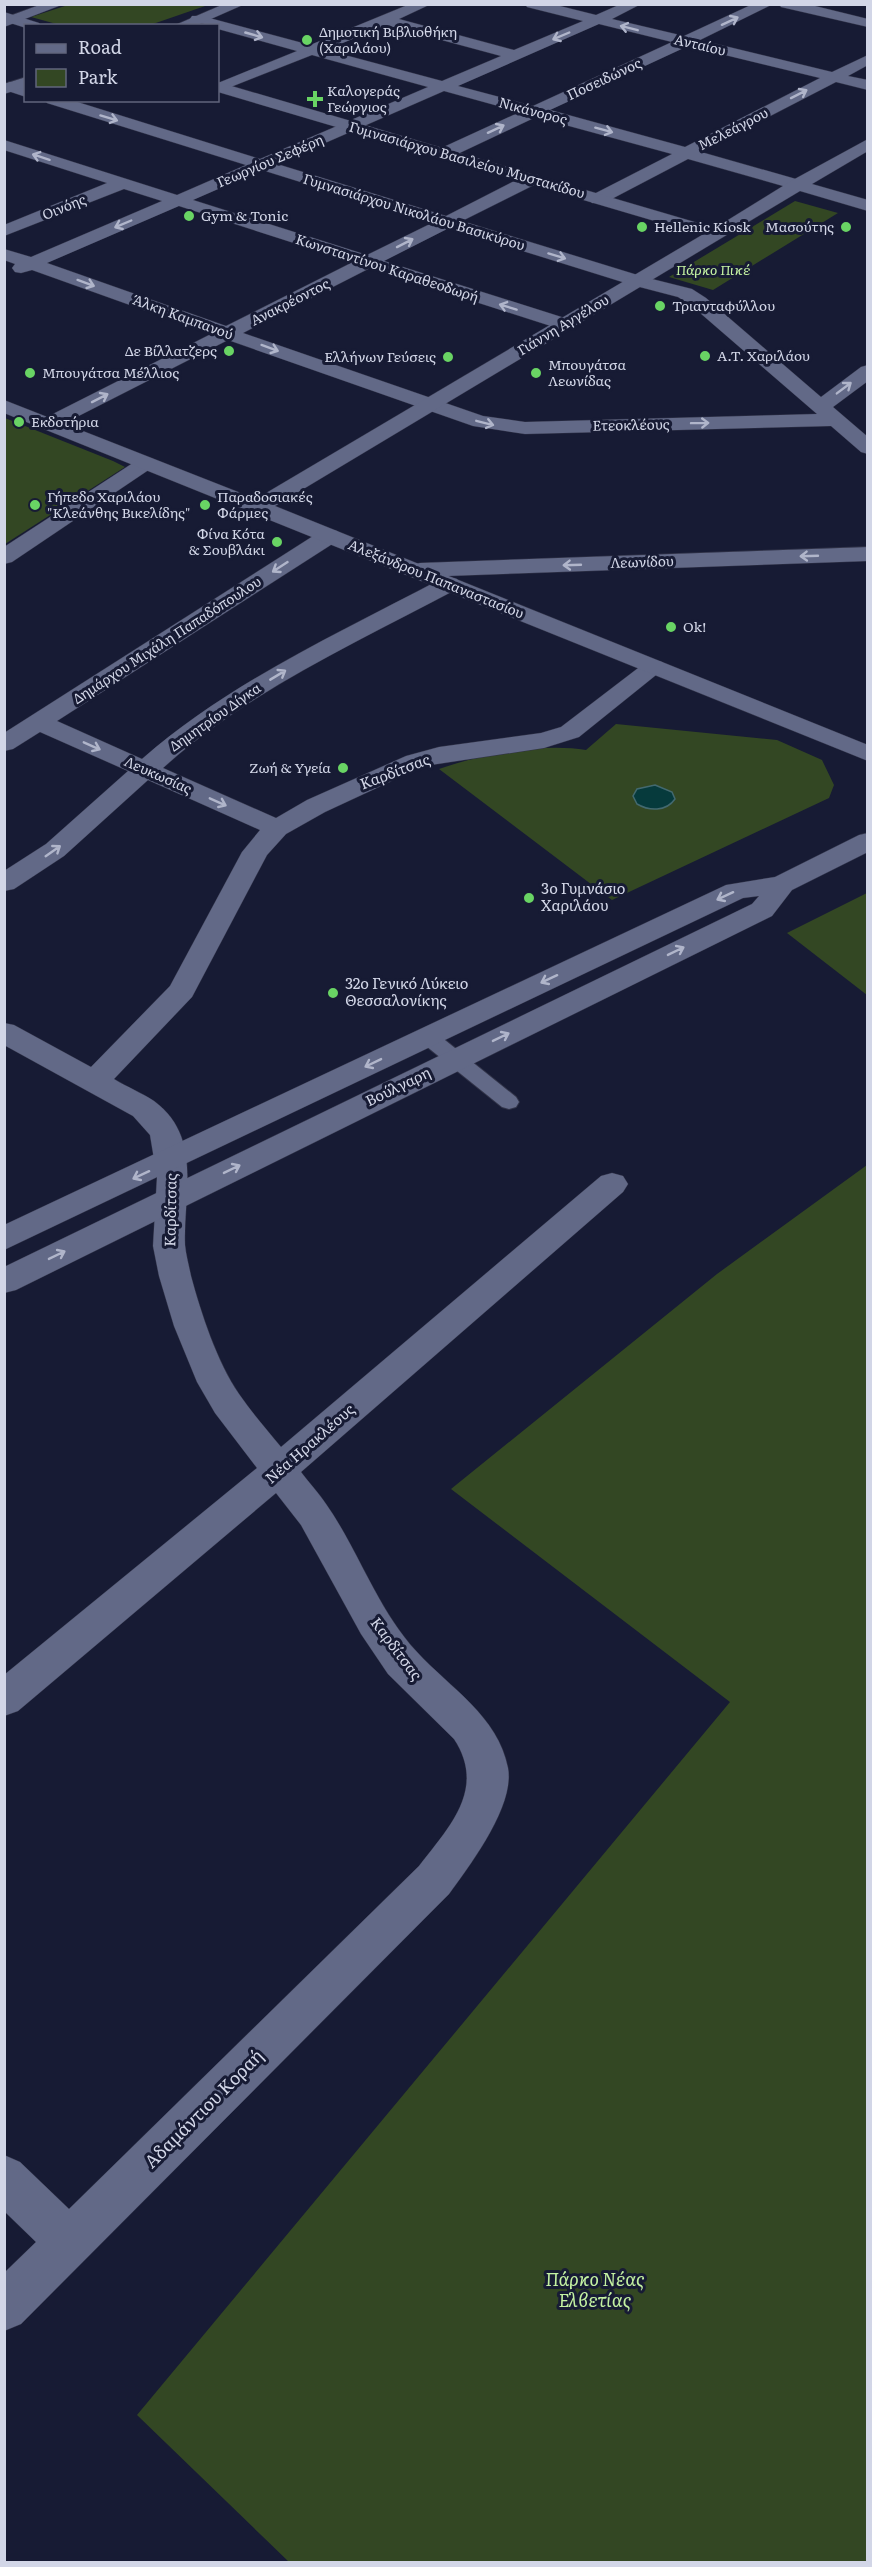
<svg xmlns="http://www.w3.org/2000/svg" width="872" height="2567" font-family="Literata,serif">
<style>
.green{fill:#334723}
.water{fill:#063a3c;stroke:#43696f;stroke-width:1.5}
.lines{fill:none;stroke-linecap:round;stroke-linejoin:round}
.lane-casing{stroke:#313348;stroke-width:2}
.street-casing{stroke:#313348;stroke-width:1}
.secondary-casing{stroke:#313348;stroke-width:1}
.lane{fill:#626987;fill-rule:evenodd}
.street{fill:#626987;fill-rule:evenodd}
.secondary{fill:#626987;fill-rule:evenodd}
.oneway{stroke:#b0b5ca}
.poi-dot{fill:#69d464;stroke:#171b34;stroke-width:2}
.labels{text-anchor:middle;stroke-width:6;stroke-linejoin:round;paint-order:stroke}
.far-poi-label{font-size:14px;fill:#d2d6e7;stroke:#171b34;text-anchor:start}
.far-street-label{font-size:14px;fill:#d2d6e7;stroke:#171b34}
.far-park-label{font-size:14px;font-style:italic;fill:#c4f2a2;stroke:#171b34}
.street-label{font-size:15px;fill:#d2d6e7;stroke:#171b34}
.poi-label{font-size:15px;fill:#d2d6e7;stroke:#171b34;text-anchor:start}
.near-street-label{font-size:18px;fill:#d2d6e7;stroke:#171b34}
.near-park-label{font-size:18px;font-style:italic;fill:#c4f2a2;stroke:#171b34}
</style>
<rect width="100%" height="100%" fill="#171b34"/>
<g class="green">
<path d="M68,5V4L208,5L150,25H60L31,17Z"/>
<path d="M795,201L838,213L713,290L669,277Z"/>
<path d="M5,418L113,461L125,467L5,544Z"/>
<path d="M616,724L777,740L822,760L834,785L829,798L612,900L439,769C481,754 542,743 586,750Z"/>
<path d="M867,893V995L787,933Z"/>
<path d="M867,1165V2562H289L137,2415L730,1702L451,1489L717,1274Z"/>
</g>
<path class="water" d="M655,785L672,792L675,799C666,812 649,811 637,804L633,796L637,789Z"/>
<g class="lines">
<defs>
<path id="lane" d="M428,1030L435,1032L516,1097L519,1102L516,1107L509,1109L502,1107L421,1042L418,1037L421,1032Z"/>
<g id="street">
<path d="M42,4H64L4,27V18Z"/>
<path d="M410,4H431L399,19L514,50L583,21L527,7L525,4H552L596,15L621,4H641L612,19L684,36L753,4H773L700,40L832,72L868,55V65L848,76L868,80V90L836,82L701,152L803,181L805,185L803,189L797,190L688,159L604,203H592L589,199L592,195L672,154L536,117L449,158H437L435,154L437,150L520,112L444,91L277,164L446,216L526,175H538L540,179L538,183L462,221L644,277L692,289L706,298L821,397L861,367L868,365V381L833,407L868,437V454L861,452L831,426L525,434L473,426L228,340L55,428H41L38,424L41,420L211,334L32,270L21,273L15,272L12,268L15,264L4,260V249L31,257L162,201L124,189L4,236V225L107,183L4,150V140L177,195L246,165L47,103L45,100H71L260,159L428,87L312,55L218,92V83L297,51L218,29V26L192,22L190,19L192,16H202L310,45ZM599,24L672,42L533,106L458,86ZM386,25L501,56L442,81L326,50ZM688,46L820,78L685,147L550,110ZM262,170L432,223L367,255L193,200ZM179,206L353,262L226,326L47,263ZM449,228L632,285L678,297L692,306L817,414L525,422L483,416L243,333L370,268L557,328H571L573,324L571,320L384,261Z"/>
<path d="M779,4H807L868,19V27L781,7Z"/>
<path d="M10,82L26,87V97L5,90V84Z"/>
<path d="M146,457L153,459L157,463L153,467L12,562L4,564V547L139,459Z"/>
<path d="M329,529L337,531L340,536L337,541L57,721L142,759C230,682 339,633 441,579L449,577L457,579L460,584L457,589C357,642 247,692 163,768L276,818L307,800L406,756L439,747L541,733L561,727L646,662L654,660L662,662L666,667L579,737L544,748L424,766L325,812L286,834L267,855L192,997L114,1079C127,1087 142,1093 154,1101C203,1137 183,1195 185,1245C186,1255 189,1266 191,1276C201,1313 217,1362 239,1394C252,1413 267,1430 281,1447L601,1176L612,1173L623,1176L628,1184L623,1192L301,1472C309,1483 319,1493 326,1504C359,1551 377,1609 417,1652C450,1688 498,1716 508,1768C515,1806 470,1865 449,1894L21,2324L4,2331V2273L36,2242L4,2211V2155L20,2162L69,2209L419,1866C449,1827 487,1789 454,1739L388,1674L361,1634L301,1525L276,1493L18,1711L4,1716V1675L257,1468L215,1413L197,1382L174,1326L159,1276L153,1246L157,1177L150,1135L133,1116L4,1045V1023L14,1025L91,1067L170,986L242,852L260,830L148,780L64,856L14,889L4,891V871L46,844L128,771L40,732L13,749L4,751V733L321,531Z"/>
<path d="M868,547V561L420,577L412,575L409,570L412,565L420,563Z"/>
</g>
<g id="secondary">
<path d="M224,4H245L195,26H173Z"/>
<path d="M4,12L39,23L41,26H26V28L4,21Z"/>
<path d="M26,77V87L4,94V84Z"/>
<path d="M218,82L715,228L791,181L868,139V151L812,184L868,200V211L800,191L275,506L868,745V761L4,413V400L256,499L702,235L218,92Z"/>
<path d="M868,833V852L792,890L772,916L16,1290L4,1293V1267L752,904L759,896L743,898L4,1250V1225L726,885L775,877L859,835Z"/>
</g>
</defs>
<use href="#lane" class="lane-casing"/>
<use href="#street" class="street-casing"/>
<use href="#secondary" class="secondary-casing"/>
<use href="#lane" class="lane"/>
<use href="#street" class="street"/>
<use href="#secondary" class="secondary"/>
</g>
<defs><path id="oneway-shaft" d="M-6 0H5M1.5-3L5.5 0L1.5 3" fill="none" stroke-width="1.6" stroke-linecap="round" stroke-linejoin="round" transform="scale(1.5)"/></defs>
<g class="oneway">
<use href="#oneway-shaft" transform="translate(730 21) rotate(-25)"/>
<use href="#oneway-shaft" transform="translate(629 28) rotate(-166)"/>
<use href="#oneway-shaft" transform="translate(254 35) rotate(16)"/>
<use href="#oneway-shaft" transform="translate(561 36) rotate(157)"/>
<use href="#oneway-shaft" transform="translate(799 94) rotate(-27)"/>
<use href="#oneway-shaft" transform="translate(109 118) rotate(17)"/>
<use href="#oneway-shaft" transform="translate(496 129) rotate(-25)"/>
<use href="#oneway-shaft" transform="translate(604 130) rotate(15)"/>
<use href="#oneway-shaft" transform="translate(41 157) rotate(-162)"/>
<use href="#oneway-shaft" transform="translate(123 224) rotate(157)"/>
<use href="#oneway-shaft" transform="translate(405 243) rotate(-27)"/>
<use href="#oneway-shaft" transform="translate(557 256) rotate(17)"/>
<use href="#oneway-shaft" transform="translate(86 283) rotate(20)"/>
<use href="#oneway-shaft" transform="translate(508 307) rotate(-163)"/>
<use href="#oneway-shaft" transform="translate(270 348) rotate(20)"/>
<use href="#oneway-shaft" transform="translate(844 388) rotate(-37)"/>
<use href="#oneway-shaft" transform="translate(100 398) rotate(-27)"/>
<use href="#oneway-shaft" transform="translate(485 423) rotate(14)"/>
<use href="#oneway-shaft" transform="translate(700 423) rotate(-1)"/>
<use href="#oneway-shaft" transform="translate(809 556) rotate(178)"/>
<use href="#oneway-shaft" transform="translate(572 565) rotate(178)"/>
<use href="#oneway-shaft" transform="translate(280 567) rotate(147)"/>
<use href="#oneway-shaft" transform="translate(278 675) rotate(-31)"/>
<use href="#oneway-shaft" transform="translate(92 746) rotate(24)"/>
<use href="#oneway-shaft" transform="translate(218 802) rotate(24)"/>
<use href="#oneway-shaft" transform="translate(53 851) rotate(-35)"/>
<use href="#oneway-shaft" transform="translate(725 896) rotate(155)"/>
<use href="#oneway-shaft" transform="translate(676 951) rotate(-26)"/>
<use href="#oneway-shaft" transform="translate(549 979) rotate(155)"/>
<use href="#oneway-shaft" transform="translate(501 1037) rotate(-26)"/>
<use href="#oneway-shaft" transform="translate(373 1063) rotate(154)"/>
<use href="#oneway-shaft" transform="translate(232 1169) rotate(-26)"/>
<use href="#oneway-shaft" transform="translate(141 1175) rotate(155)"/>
<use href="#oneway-shaft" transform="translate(57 1255) rotate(-26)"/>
</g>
<g class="poi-dot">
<circle cx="307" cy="40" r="6"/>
<path d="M312 90h6v6h6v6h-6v6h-6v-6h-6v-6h6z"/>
<circle cx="189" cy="216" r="6"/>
<circle cx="642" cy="227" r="6"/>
<circle cx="846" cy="227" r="6"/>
<circle cx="660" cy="306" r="6"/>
<circle cx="229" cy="351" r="6"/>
<circle cx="705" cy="356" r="6"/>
<circle cx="448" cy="357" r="6"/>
<circle cx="30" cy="373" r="6"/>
<circle cx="536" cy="373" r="6"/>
<circle cx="19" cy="422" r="6"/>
<circle cx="35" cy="505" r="6"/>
<circle cx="205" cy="505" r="6"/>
<circle cx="277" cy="542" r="6"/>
<circle cx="671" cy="627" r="6"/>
<circle cx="343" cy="768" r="6"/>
<circle cx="529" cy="898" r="6"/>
<circle cx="333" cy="993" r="6"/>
</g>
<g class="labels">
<g class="far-poi-label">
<text x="319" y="37">Δημοτική Βιβλιοθήκη<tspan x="319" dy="16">(Χαριλάου)</tspan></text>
<text x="327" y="96">Καλογεράς<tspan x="327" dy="16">Γεώργιος</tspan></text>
<text x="201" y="221">Gym &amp; Tonic</text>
<text x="654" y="232">Hellenic Kiosk</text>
<text x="834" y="232" text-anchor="end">Μασούτης</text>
<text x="672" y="311">Τριανταφύλλου</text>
<text x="217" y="356" text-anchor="end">Δε Βίλλατζερς</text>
<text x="717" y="361">Α.Τ. Χαριλάου</text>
<text x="436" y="362" text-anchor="end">Ελλήνων Γεύσεις</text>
<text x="548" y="370">Μπουγάτσα<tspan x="548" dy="16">Λεωνίδας</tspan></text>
<text x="42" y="378">Μπουγάτσα Μέλλιος</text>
<text x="31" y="427">Εκδοτήρια</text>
<text x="47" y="502">Γήπεδο Χαριλάου<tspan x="47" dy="16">"Κλεάνθης Βικελίδης"</tspan></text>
<text x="217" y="502">Παραδοσιακές<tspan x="217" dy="16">Φάρμες</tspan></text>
<text x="265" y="539" text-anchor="end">Φίνα Κότα<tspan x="265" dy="16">&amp; Σουβλάκι</tspan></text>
<text x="683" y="632">Ok!</text>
<text x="331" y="773" text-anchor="end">Ζωή &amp; Υγεία</text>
</g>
<g class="far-street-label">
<text transform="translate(700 45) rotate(13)" y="5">Ανταίου</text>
<text transform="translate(604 79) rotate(-25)" y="5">Ποσειδώνος</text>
<text transform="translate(533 111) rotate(15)" y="5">Νικάνορος</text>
<text transform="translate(733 129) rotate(-27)" y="5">Μελεάγρου</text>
<text transform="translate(467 160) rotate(16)" y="5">Γυμνασιάρχου Βασιλείου Μυστακίδου</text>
<text transform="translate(270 161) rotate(-23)" y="5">Γεωργίου Σεφέρη</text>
<text transform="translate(64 207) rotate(-22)" y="5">Οινόης</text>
<text transform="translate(414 212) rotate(17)" y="5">Γυμνασιάρχου Νικολάου Βασικύρου</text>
<text transform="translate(387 268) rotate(18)" y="5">Κωνσταντίνου Καραθεοδωρή</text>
<text transform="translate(290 302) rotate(-27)" y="5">Ανακρέοντος</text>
<text transform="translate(183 317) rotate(20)" y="5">Άλκη Καμπανού</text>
<text transform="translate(563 325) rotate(-31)" y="5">Γιάννη Αγγέλου</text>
<text transform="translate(631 425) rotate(-1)" y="5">Ετεοκλέους</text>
<text transform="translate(642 562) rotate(-2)" y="5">Λεωνίδου</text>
<text transform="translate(436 579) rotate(22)" y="5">Αλεξάνδρου Παπαναστασίου</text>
<text transform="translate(167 640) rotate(-33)" y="5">Δημάρχου Μιχάλη Παπαδόπουλου</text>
<text transform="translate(215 717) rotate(-35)" y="5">Δημητρίου Δίγκα</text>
<text transform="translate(158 775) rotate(24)" y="5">Λευκωσίας</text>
</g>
<g class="far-park-label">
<text x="713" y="275">Πάρκο Πικέ</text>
</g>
<g class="street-label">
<text transform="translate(395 772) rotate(-21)" y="5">Καρδίτσας</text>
<text transform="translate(398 1087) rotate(-26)" y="5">Βούλγαρη</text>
<text transform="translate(171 1210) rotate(-89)" y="5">Καρδίτσας</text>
<text transform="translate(310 1444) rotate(-41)" y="5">Νέα Ηρακλέους</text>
<text transform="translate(396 1649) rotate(53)" y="5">Καρδίτσας</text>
</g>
<g class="poi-label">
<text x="541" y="894">3ο Γυμνάσιο<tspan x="541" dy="17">Χαριλάου</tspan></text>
<text x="345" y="989">32ο Γενικό Λύκειο<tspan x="345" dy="17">Θεσσαλονίκης</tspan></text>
</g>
<g class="near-street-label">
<text transform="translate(204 2109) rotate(-45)" y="6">Αδαμάντιου Κοραή</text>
</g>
<g class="near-park-label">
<text x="595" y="2286">Πάρκο Νέας<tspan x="595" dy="21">Ελβετίας</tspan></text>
</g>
</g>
<rect width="872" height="2567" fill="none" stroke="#d2d6e7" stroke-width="12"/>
<rect x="24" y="24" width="195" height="78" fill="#171b34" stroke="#62667c" stroke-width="1.5"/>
<rect x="36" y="44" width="30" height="9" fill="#626987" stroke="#62667c" stroke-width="1.5"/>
<text x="78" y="54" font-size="18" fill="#d2d6e7">Road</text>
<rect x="36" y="69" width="30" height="18" fill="#334723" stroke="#62667c" stroke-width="1.5"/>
<text x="78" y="84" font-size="18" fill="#d2d6e7">Park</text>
</svg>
